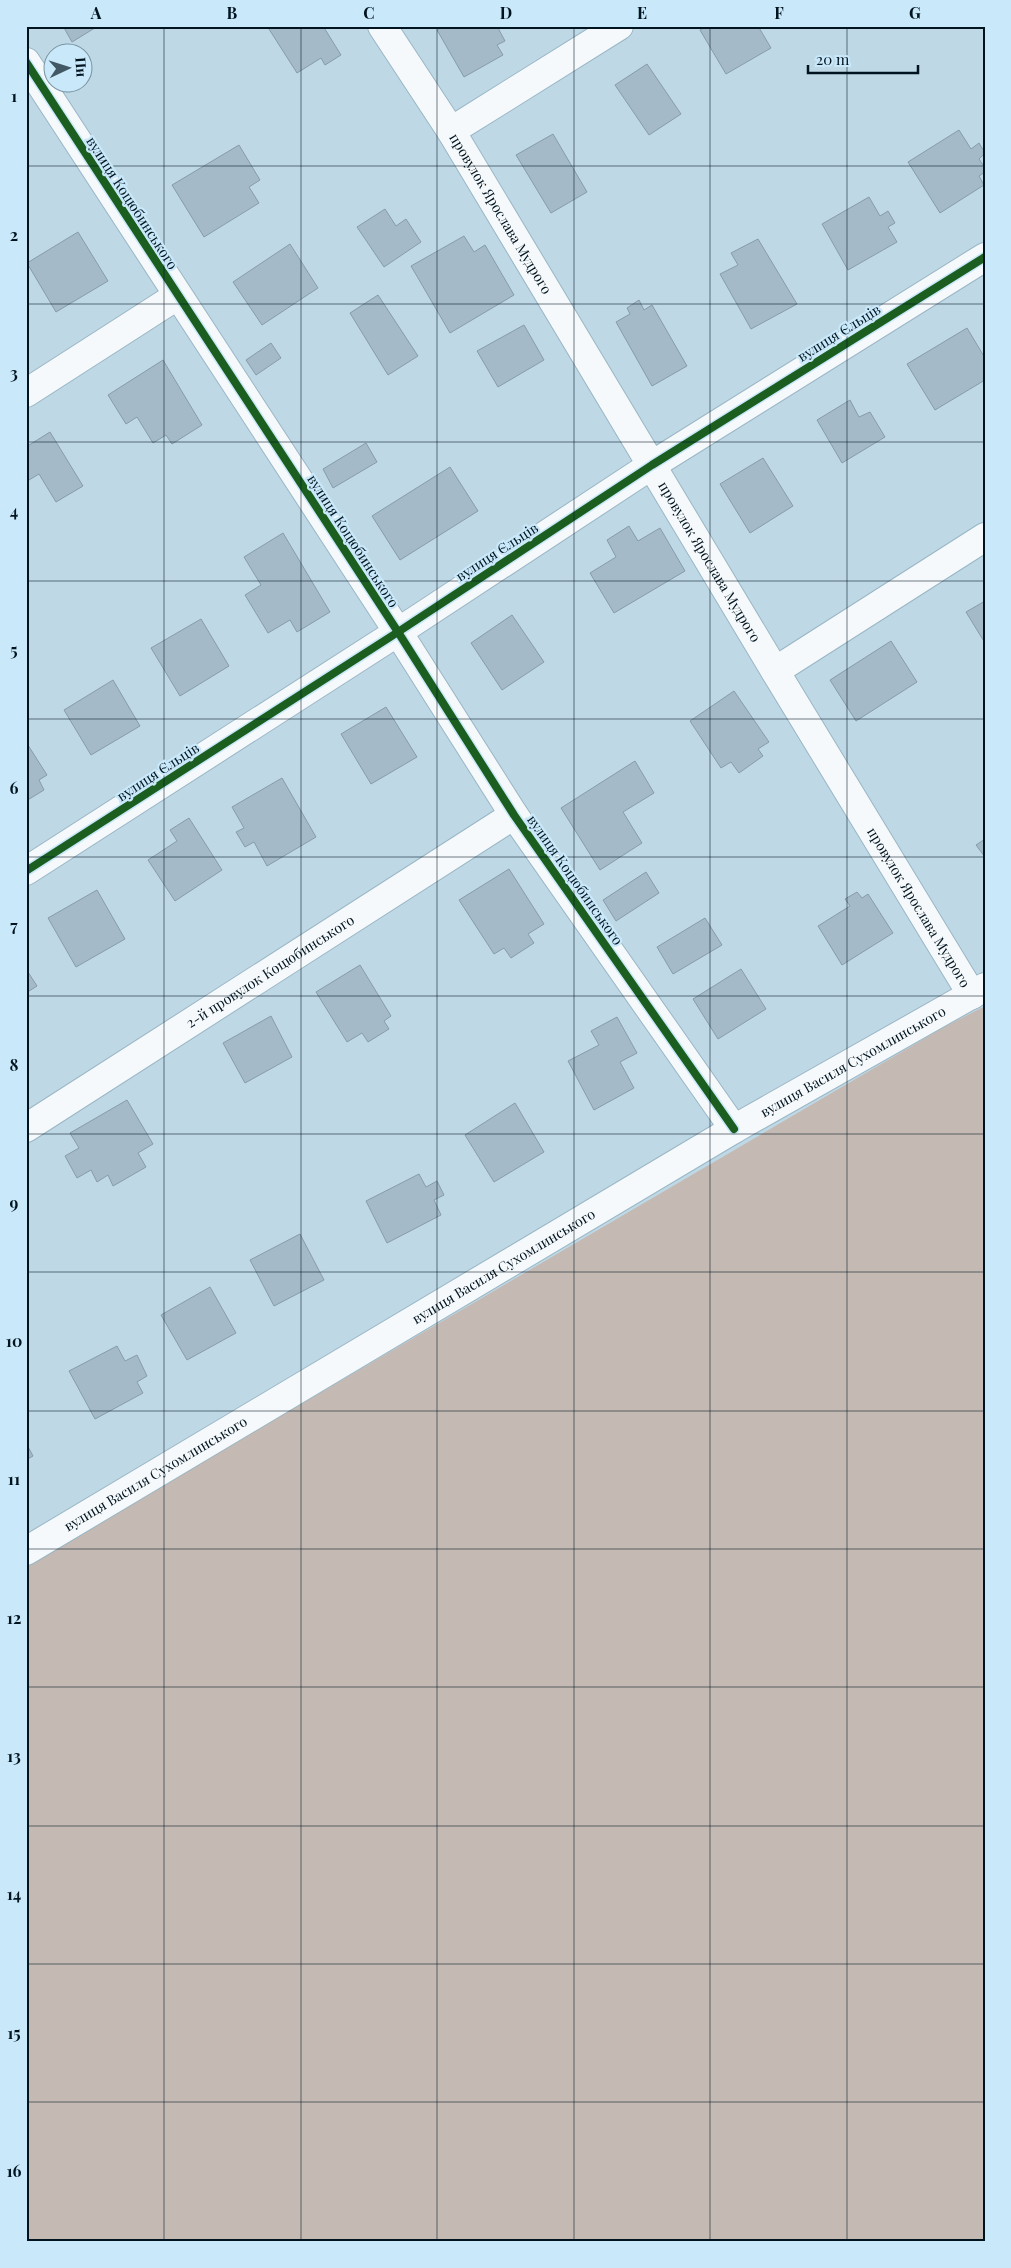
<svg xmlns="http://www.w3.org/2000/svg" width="1011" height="2268" font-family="'Playfair Display',serif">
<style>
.green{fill:#c4b9b3}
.building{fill:#a5bac9;stroke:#869cac}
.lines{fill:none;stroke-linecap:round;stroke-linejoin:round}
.street-casing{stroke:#9ab6c4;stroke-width:30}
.street{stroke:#f5f9fb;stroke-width:28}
.cycleway-casing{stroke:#c9e8f9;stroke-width:11}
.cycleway{stroke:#1b5e20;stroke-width:8}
.grid{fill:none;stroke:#001420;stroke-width:1;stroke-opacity:0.55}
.labels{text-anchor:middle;stroke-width:4.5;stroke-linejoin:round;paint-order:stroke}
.street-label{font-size:14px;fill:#001420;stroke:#c9e8f9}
.neatline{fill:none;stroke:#001420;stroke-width:2}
.grid-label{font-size:16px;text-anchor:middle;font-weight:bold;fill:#001420}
</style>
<rect width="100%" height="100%" fill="#bed8e6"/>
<path class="green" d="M985,1006V2242H26V1565L946,1026Z"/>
<g class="building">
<path d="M63,26H98L72,42Z"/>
<path d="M267,26H323L341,55L325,65L321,58L297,73Z"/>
<path d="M444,26H497L505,41L497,45L503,55L464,77L437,30Z"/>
<path d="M706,26H758L771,48L726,74L700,30Z"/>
<path d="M647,64L681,114L649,135L615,85Z"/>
<path d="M959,130L971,149L979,143L985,153L979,159L985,168V172L979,176L984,185L940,213L908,162Z"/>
<path d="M553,134L587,192L551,213L516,155Z"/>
<path d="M239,145L260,180L249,187L259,203L204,237L172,185Z"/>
<path d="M869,197L880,216L888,211L895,223L888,227L897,242L848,270L822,224Z"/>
<path d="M385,209L396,226L406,219L421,242L384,267L357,227Z"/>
<path d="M78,232L108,281L56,312L27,263Z"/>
<path d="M464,236L474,252L485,245L514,295L450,333L411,266Z"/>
<path d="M758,239L797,304L751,329L720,274L738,265L731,253Z"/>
<path d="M290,244L318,288L262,325L233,282Z"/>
<path d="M378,295L418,356L388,375L350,313Z"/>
<path d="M639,300L644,310L652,305L687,366L652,386L616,322L630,314L627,308Z"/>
<path d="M524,325L544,360L498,387L477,351Z"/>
<path d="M967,328L985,358V380L935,410L907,364Z"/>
<path d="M271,343L281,358L256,375L246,360Z"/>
<path d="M163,360L202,425L172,444L166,435L153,443L137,417L126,424L108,395Z"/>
<path d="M850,400L859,417L870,412L885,437L842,463L817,420Z"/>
<path d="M50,432L83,486L56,502L39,474L29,480L26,475V447Z"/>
<path d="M366,443L377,462L333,488L323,469Z"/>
<path d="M763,458L793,506L750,533L720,484Z"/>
<path d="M450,467L478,511L400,560L372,516Z"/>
<path d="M629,526L638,541L660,528L685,571L614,613L590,573L616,557L607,540Z"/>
<path d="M283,533L330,612L297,632L290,620L268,633L245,595L261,585L244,557Z"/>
<path d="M985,601V643L966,612Z"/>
<path d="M512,615L544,662L502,690L471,643Z"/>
<path d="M201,619L229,666L180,696L151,648Z"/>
<path d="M891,641L917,682L856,721L830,680Z"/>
<path d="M113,680L140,726L91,755L64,710Z"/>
<path d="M734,691L769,742L758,749L763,756L739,773L731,762L721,768L690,721Z"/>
<path d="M386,707L417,757L371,784L341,734Z"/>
<path d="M26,742L47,775L39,780L44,790L26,801Z"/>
<path d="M635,761L654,793L623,812L642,843L600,870L561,808Z"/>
<path d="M282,778L316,837L267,866L254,842L245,847L236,832L244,828L232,807Z"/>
<path d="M189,818L222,870L175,901L148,860L177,841L170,830Z"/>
<path d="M985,839V857L976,845Z"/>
<path d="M509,869L544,924L528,934L534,943L511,958L504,948L494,954L459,900Z"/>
<path d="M646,872L659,893L616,921L603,900Z"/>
<path d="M97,890L125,939L76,967L48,918Z"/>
<path d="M857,892L862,898L868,894L893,933L842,965L818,926L850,906L845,899Z"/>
<path d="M705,918L722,945L673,974L657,947Z"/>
<path d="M360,965L391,1016L384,1021L389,1029L368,1042L362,1033L347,1042L316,992Z"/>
<path d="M26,969L37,986L26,993Z"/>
<path d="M741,969L766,1009L718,1039L693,999Z"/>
<path d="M271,1016L292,1057L245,1083L223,1043Z"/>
<path d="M617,1017L637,1053L620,1062L634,1088L594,1110L568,1061L599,1045L591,1031Z"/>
<path d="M127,1100L153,1144L138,1153L146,1167L113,1186L108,1175L97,1182L91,1170L77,1178L65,1156L79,1148L70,1133Z"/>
<path d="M515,1103L544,1152L494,1182L465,1135Z"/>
<path d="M419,1174L426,1187L437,1181L444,1195L434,1200L441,1215L387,1243L366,1201Z"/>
<path d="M300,1234L324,1280L274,1306L250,1260Z"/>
<path d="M210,1287L236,1333L187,1360L161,1315Z"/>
<path d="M117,1346L125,1361L137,1355L147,1376L137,1382L143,1393L95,1419L69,1371Z"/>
<path d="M26,1443L33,1456L26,1460Z"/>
</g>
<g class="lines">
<defs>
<g id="street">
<path id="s1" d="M382,26L451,131L775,671L972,995"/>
<path d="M26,62L398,632L514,815L734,1129"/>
<path d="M451,131L619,26"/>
<path d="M26,393L177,296"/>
<path d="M775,671L985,537"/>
<path d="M26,871L398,632L652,465L985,257"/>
<path id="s2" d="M26,1128L514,815"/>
<path id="s3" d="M26,1551L734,1129L985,987"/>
</g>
</defs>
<use href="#street" class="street-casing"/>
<use href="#street" class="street"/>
<defs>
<g id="cycleway">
<path d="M26,62L398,632L514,815L734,1129"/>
<path d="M26,871L398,632L652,465L985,257"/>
</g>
</defs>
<use href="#cycleway" class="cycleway-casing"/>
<use href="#cycleway" class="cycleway"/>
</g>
<path class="grid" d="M164,26V2242M301,26V2242M437,26V2242M574,26V2242M710,26V2242M847,26V2242M26,166H985M26,304H985M26,442H985M26,581H985M26,719H985M26,857H985M26,996H985M26,1134H985M26,1272H985M26,1411H985M26,1549H985M26,1687H985M26,1826H985M26,1964H985M26,2102H985"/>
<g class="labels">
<g class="street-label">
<text transform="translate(132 203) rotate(57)" y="5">вулиця Коцюбинського</text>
<text dy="5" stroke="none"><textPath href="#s1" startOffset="222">провулок Ярослава Мудрого</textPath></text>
<text transform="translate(839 333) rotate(-32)" y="5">вулиця Єльців</text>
<text transform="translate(353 541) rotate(57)" y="5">вулиця Коцюбинського</text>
<text transform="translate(497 552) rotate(-33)" y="5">вулиця Єльців</text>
<text dy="5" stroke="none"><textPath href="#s1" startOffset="628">провулок Ярослава Мудрого</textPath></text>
<text transform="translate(158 772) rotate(-33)" y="5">вулиця Єльців</text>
<text transform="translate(575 880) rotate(55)" y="5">вулиця Коцюбинського</text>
<text dy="5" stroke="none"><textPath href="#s1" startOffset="1032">провулок Ярослава Мудрого</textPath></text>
<text dy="5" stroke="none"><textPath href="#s2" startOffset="290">2-й провулок Коцюбинського</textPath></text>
<text dy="5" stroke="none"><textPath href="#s3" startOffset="961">вулиця Василя Сухомлинського</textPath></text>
<text dy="5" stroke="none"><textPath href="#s3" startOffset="556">вулиця Василя Сухомлинського</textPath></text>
<text dy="5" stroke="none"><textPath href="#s3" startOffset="151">вулиця Василя Сухомлинського</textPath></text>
</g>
</g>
<rect width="1011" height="2268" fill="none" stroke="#c9e8f9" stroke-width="55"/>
<g transform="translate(68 68) rotate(86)"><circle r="24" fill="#c9e8f9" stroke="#7993a2"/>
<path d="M0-4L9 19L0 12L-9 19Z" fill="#425965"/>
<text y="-8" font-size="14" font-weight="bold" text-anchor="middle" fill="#001420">Пн</text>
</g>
<path d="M808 65v8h110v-8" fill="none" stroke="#001420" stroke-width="2.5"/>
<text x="816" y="65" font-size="15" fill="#001420" stroke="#c9e8f9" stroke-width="4" paint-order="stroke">20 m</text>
<rect x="28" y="28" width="956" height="2212" class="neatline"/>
<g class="grid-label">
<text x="96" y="19">A</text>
<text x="232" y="19">B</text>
<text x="369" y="19">C</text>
<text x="506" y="19">D</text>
<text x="642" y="19">E</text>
<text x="779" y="19">F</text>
<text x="915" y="19">G</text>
<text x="14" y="102">1</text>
<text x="14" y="241">2</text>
<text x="14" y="379">3</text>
<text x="14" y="517">4</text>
<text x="14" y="656">5</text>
<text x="14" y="794">6</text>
<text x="14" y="932">7</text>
<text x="14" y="1071">8</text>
<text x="14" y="1209">9</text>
<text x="14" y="1347">10</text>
<text x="14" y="1485">11</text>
<text x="14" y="1624">12</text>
<text x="14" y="1762">13</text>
<text x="14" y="1900">14</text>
<text x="14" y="2039">15</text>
<text x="14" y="2177">16</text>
</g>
</svg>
